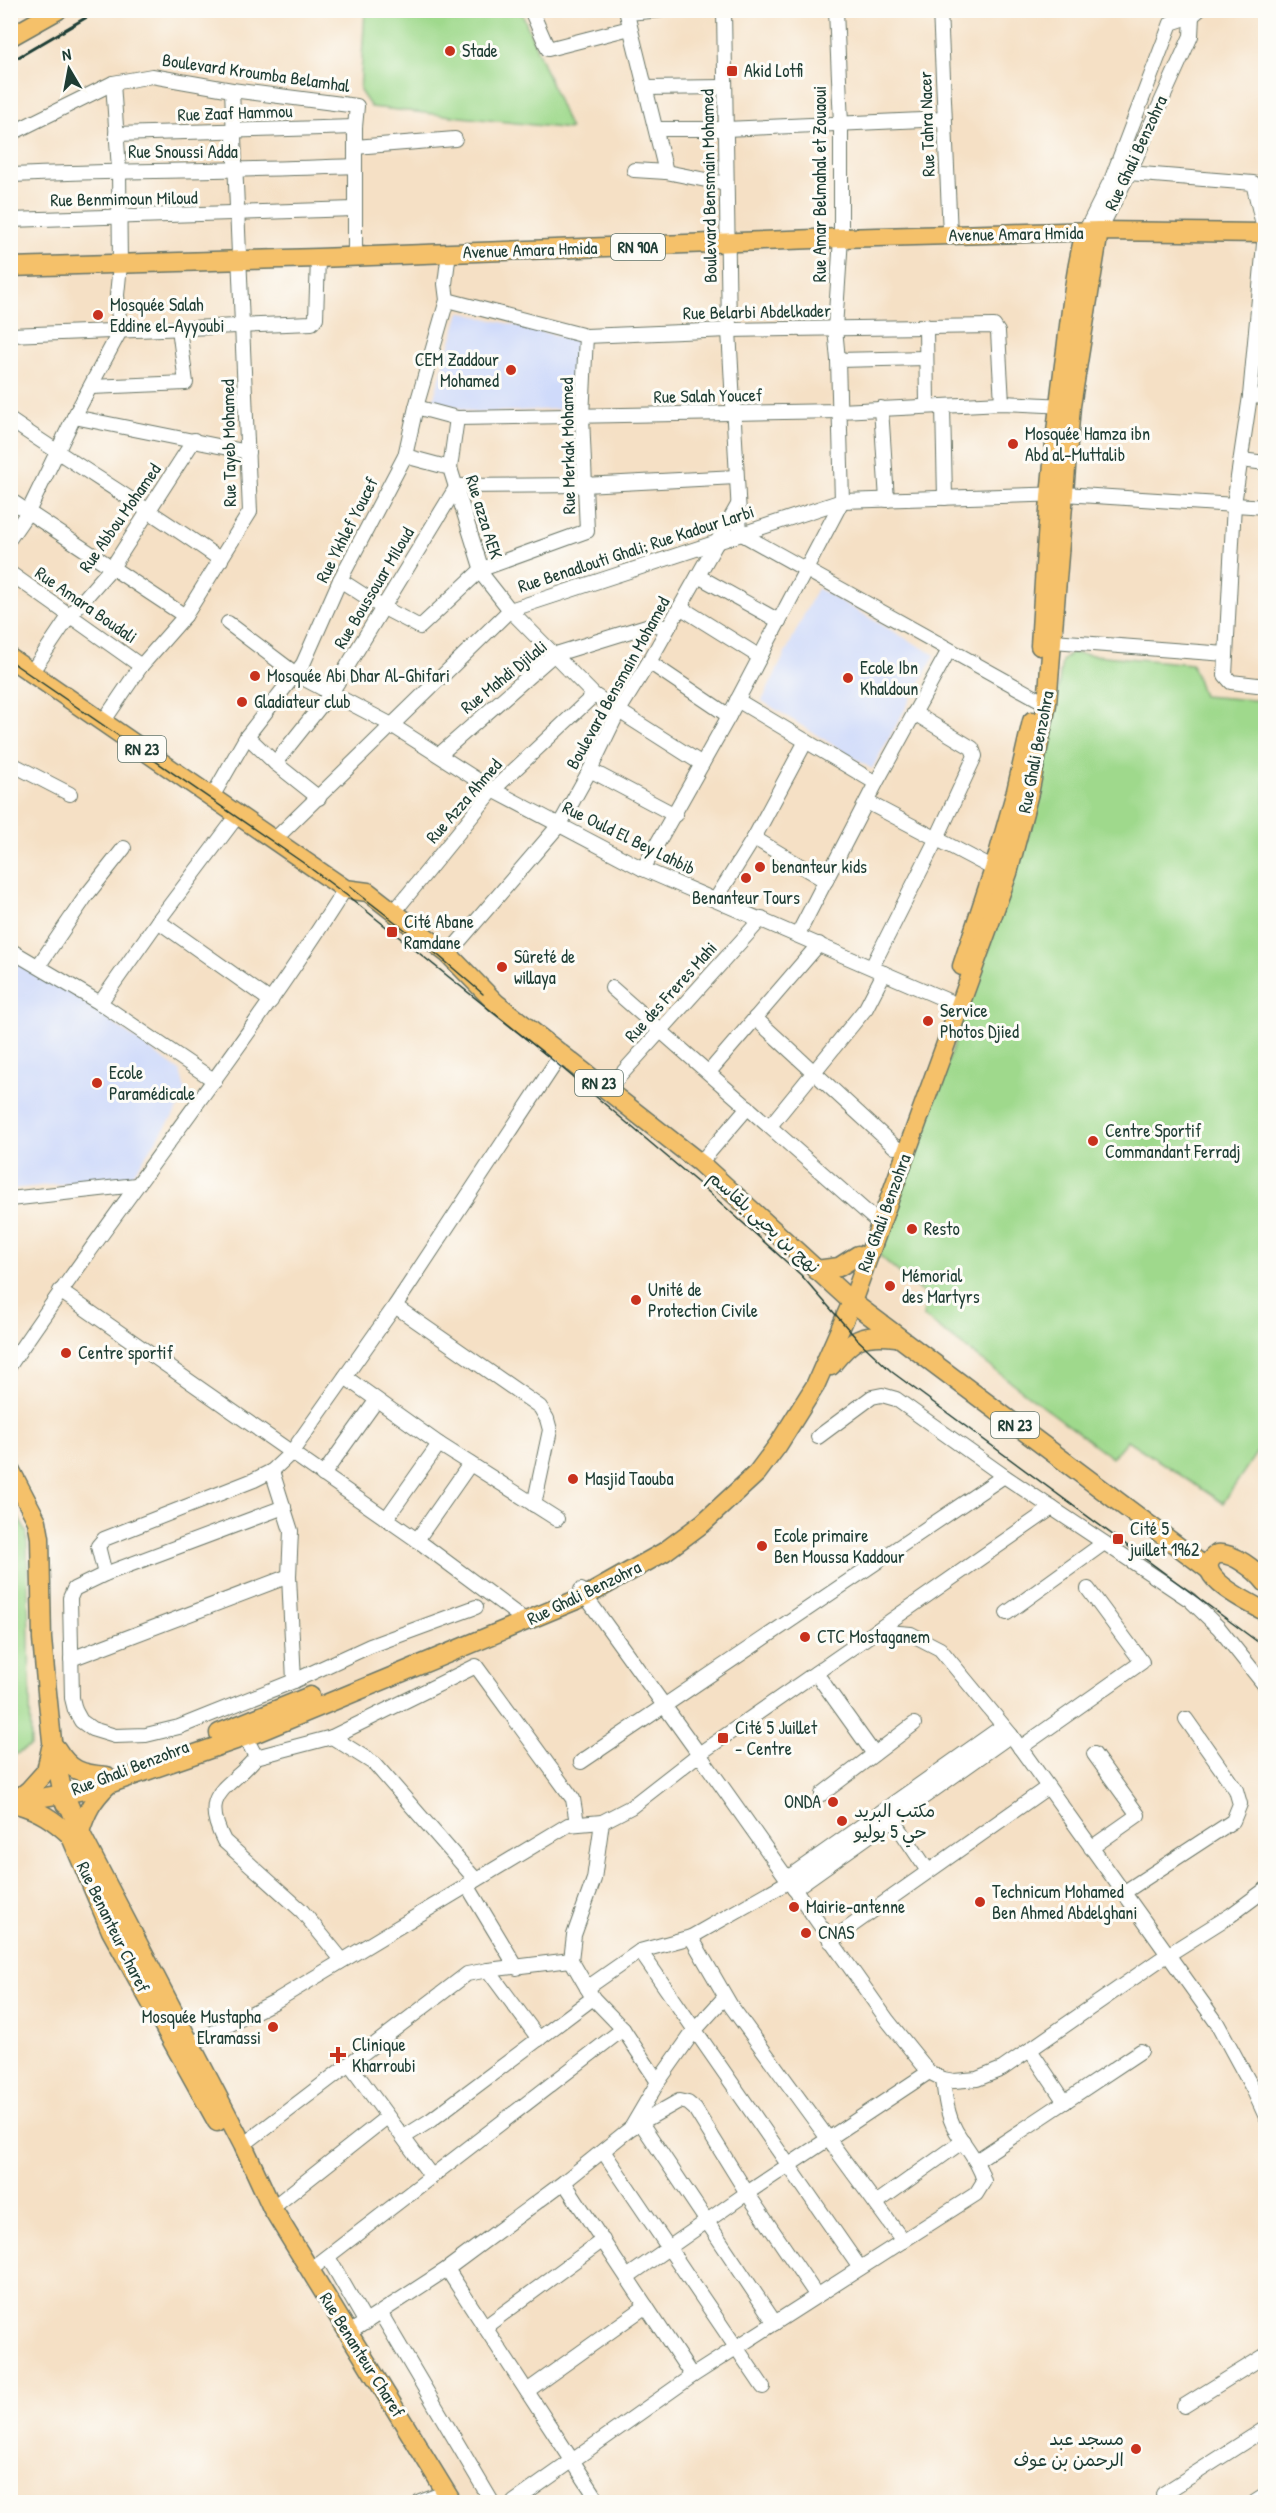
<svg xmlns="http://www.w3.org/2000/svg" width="1276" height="2513" font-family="'Patrick Hand','Playpen Sans Arabic',sans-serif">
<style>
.built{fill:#cfdafa}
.green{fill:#9fd98c;stroke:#5f8b60;stroke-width:1.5}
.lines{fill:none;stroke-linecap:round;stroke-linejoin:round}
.minor-casing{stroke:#6a7667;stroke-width:16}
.major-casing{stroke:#6a7667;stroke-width:21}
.minor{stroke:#fff;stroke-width:14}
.major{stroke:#f5c16b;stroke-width:18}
.tram{stroke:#1f3d34;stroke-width:1.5}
.rail{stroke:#1f3d34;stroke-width:3}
.poi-dot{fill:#c8321e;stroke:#fdfcf7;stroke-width:2}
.labels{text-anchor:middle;stroke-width:6;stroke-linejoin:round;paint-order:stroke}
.shield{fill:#fdfcf7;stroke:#62766e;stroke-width:1.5}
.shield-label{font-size:16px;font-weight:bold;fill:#1f3d34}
.poi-label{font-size:18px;fill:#1f3d34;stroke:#fdfcf7;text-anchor:start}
.street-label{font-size:18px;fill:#1f3d34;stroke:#fdfcf7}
</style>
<rect width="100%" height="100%" fill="#fdfcf7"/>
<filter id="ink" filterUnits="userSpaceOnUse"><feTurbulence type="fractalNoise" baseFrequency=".0167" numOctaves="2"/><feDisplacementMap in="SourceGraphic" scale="12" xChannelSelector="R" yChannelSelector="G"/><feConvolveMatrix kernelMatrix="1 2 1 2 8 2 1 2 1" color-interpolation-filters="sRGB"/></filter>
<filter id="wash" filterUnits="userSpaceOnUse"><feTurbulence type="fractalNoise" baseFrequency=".008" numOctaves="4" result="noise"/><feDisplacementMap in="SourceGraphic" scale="24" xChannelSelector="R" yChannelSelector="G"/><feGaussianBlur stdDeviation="1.35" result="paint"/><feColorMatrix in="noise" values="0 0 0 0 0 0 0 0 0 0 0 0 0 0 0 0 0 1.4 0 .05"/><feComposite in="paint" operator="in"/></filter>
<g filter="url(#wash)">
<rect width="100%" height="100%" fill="#f5e0c5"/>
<g class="built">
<path d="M460,312L576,340L583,408L476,413L433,400Z"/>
<path d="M817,588L935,655L872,769L762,701Z"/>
<path d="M11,959L51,979L180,1071L187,1096L131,1177L11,1189Z"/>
</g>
<g class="green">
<path d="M365,11H521L570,129L371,107L360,91Z"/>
<path d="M1071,653L1192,664L1203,696L1265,701V1440L1223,1503L1127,1440L1112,1458L923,1316L926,1296L879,1255L1028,837L1052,732L1062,661Z"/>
<path d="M10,1503L27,1533L31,1746L11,1757Z"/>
</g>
</g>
<g filter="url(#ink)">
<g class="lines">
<defs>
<g id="minor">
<path d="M531,10L548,49L630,28"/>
<path d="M626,10L666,172"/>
<path d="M724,10L729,330L740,533L1047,704"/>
<path d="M940,10L950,235"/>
<path d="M627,13L663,10"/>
<path d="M645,88L725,87"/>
<path d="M656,129H725L944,119"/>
<path d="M10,134L113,83L152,76L232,90L357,106L355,127V257"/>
<path d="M116,134L355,127"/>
<path d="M355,147L455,139"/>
<path d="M634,170L666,172L726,184"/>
<path d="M1129,173L1253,183L1265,233L1250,396L1234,504L1225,675L1231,682L1266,686"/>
<path d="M10,175C125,170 240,171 355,166"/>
<path d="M10,220L354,209"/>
<path d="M1099,231L1129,173L1191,36L1192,16"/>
<path d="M1085,232L1112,178L1171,23L1192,16L1199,10"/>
<path d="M447,300L586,336L729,330L994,326L998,332L1002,403"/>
<path d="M926,326L927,406"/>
<path d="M10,335L312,323L316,318L318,258"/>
<path d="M838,360L926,358"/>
<path d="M91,387L186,383L179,328"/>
<path d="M1250,396L1266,397"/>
<path d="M943,406L945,498"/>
<path d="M416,407L457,418L840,411L1002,403L1066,406"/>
<path d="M881,408L887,500"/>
<path d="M74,417L248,452"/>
<path d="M10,420C80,468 152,511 221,560"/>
<path d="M405,456L450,468L484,577L510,610L594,695L702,764"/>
<path d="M1241,460L1266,463"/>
<path d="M450,468L457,418"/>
<path d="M10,500L185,616"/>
<path d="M10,538L28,512L74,417L120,331L117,295L120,265L119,170L113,83"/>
<path d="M10,573L141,666"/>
<path d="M698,576L779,621"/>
<path d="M340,580L382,607L420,627L482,569L587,531L582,417L586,336"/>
<path d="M680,607L760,657"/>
<path d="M228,623L297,675L390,724L493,790L643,869L960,1006"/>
<path d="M1053,641L1226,654"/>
<path d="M649,662L729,716"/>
<path d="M31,673L70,615L113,566L194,440"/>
<path d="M737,700L876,783"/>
<path d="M103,722L141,666L185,616L250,512L232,90"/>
<path d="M247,736L275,763L319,798"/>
<path d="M440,754L553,655L653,624L668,628"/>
<path d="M10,763L70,794"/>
<path d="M275,763L331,693L457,486L584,485L736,477"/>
<path d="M590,770L675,815"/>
<path d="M212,797L247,736L303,664L340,580L405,456L416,407L447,300L445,284L449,252"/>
<path d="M867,802L994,869"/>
<path d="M754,838L826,881"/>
<path d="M274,840L510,610L842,501L1064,494L1266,507"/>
<path d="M643,869L729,716L842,501L838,360L835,328L841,238V124L836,10"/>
<path d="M716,899L754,838L806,741"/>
<path d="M394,912L493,790L594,695"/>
<path d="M158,921L271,1001"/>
<path d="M798,934L876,783L949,650"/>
<path d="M10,950L100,1003L215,1081"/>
<path d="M448,954L560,824L590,770L618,712L649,662L738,505"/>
<path d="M39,965L86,896L124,848"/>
<path d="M872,967L937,838L975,756L972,748L914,713"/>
<path d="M612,988L880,1224"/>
<path d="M100,1003L158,921L238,815"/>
<path d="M755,1018L895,1147"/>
<path d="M709,1072L819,944"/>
<path d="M608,1089L762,918"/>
<path d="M770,1126L866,1008L884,973"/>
<path d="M700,1163L748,1107"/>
<path d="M10,1199L136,1185"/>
<path d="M60,1291L417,1540L526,1621"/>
<path d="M395,1306L540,1407L547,1419L550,1430L534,1505"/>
<path d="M10,1365C118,1204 241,1053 345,889"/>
<path d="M345,1377L439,1444L557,1519"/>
<path d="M818,1437L872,1397L882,1395L896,1399L1004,1476L1190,1600L1219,1628L1266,1687"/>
<path d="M272,1471L291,1531L289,1576L294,1681"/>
<path d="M323,1475L376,1401"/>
<path d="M284,1507L105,1574L74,1589L70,1598L72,1698L75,1710L81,1721L92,1729L115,1736L146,1735L179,1727L294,1681L370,1646L476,1607"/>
<path d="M386,1519L439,1444"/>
<path d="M417,1540L470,1464"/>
<path d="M105,1574L98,1546L104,1539L254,1480L272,1471L291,1453L395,1306L562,1053"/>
<path d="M581,1590L699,1754L876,1631L911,1634L940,1649L1011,1735L1217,2023L1254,2091L1266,2117"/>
<path d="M1007,1613L1104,1543"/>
<path d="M876,1631L1052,1508"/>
<path d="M71,1659L289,1576"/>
<path d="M816,1673L874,1754"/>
<path d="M245,1736L256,1757L332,1737L375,1764L476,1880"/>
<path d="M332,1737L476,1666L573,1799L577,1823"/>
<path d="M1020,1748L1142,1662L1088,1589"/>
<path d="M256,1757C230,1790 198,1790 224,1841L302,1911L342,1960"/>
<path d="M581,1762L1004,1476"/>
<path d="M822,1794L914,1724"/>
<path d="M893,1819L928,1871"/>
<path d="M1091,1848L1138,1815L1094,1754"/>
<path d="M786,1879L1003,1726"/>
<path d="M467,1885L517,1968"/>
<path d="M794,1889L1011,1735"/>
<path d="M1123,1893L1233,1821L1240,1804L1236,1790L1186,1719"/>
<path d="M691,1937L731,2006L903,2241"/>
<path d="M830,1941L1048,1787"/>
<path d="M640,1951L860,2268"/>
<path d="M488,1970L539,2039"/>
<path d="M587,1988L640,1951L691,1937L788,1882"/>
<path d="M189,2045L274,2002L568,1825L602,1822L631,1807L699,1754L888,2021L929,2072L943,2079L954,2081L977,2079L1002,2069L1158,1961L1231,1915L1266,1889"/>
<path d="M1030,2050L1065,2102"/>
<path d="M350,2065L432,2177"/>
<path d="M658,2082L694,2031L725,1997"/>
<path d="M641,2123L775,2323"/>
<path d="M633,2127L679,2101L688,2103L695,2109L747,2193L817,2296"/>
<path d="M404,2137L431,2120L593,1998"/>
<path d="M243,2145L467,1974L488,1970L571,1960"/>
<path d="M603,2151L763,2387"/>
<path d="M976,2161L1141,2051"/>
<path d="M564,2182L692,2376"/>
<path d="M876,2203L963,2141"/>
<path d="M272,2208L387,2117"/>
<path d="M328,2257L366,2323"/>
<path d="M447,2269L598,2500"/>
<path d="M309,2271L623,2029"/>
<path d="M627,2277L747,2193L929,2072"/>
<path d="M381,2314L492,2502"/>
<path d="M485,2327L603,2240"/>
<path d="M349,2333L447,2269L564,2182L631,2128L658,2082L623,2029L593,1998L571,1960L574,1935L594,1879L602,1822"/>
<path d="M527,2391L646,2306"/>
<path d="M1184,2406L1266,2355"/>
<path d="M1163,2494L1266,2428"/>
<path d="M420,2502L447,2492"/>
<path d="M514,2502L692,2376L976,2194L984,2181C979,2162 966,2148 956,2131C947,2115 945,2097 943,2079"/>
<path d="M1255,2502L1266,2495"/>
</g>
<g id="major">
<path d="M10,37L58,10"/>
<path d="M10,267L318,258L841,238L1099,231L1266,233"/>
<path d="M1040,646C1046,547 1052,449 1066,350C1071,310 1075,271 1085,232"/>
<path d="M10,658L345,889L368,892L448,954L496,1003L700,1163L852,1302L1208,1569"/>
<path d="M962,966L994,869L1016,791L1032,721"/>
<path d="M816,1270L839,1267L858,1255"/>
<path d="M831,1366C852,1339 861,1333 896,1337"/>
<path d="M10,1469L37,1521L40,1538L42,1639L47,1692L52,1741L65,1804"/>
<path d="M1266,1583C1256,1570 1233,1552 1217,1554C1186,1574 1252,1604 1266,1612"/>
<path d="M219,1733L310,1696"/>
<path d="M56,1748C70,1771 81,1774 107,1776"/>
<path d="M64,1793L80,1832L243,2145L272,2208L452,2502"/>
<path d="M14,1802L29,1790L46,1771L51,1748"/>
<path d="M10,1803L97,1788L256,1733L586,1596L664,1552L703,1523L757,1473L778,1445L815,1386L852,1302L1008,873L1030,789L1047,704L1071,406L1099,231"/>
<path d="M17,1804C39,1810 54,1820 71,1836"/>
<path d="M80,1832C86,1812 93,1799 108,1785"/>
<path d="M71,1837L111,1931L217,2122"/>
</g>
</defs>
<use href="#minor" class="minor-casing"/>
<use href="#major" class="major-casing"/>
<use href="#minor" class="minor"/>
<use href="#major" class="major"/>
<g class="tram">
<path d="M10,661L302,862L349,897L555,1062L704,1188L801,1275L857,1339L892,1372L1266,1648"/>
<path d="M350,887L439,956L483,994"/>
</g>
<path class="rail" d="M10,62L99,10"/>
</g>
</g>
<g class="poi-dot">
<circle cx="450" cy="51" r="6"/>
<rect x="726" y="65" width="12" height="12" rx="3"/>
<circle cx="98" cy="315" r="6"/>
<circle cx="511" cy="370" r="6"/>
<circle cx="1013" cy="444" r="6"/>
<circle cx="255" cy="676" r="6"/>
<circle cx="848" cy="678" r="6"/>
<circle cx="242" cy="702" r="6"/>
<circle cx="760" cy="867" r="6"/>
<circle cx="746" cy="878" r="6"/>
<rect x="386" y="926" width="12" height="12" rx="3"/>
<circle cx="502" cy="967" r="6"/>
<circle cx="928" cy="1021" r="6"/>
<circle cx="97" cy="1083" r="6"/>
<circle cx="1093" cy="1141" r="6"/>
<circle cx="912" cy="1229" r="6"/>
<circle cx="890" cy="1286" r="6"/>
<circle cx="636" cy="1300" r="6"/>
<circle cx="66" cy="1353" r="6"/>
<circle cx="573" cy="1479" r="6"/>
<rect x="1112" y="1533" width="12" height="12" rx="3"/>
<circle cx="762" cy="1546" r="6"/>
<circle cx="805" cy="1637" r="6"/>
<rect x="717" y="1732" width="12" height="12" rx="3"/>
<circle cx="833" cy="1802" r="6"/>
<circle cx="842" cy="1821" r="6"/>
<circle cx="980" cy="1902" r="6"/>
<circle cx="794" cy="1907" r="6"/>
<circle cx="806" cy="1933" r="6"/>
<circle cx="273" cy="2027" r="6"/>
<path d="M335 2046h6v6h6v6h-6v6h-6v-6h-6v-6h6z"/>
<circle cx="1136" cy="2449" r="6"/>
</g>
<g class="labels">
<g class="shield">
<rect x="611" y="234" width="54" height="26" rx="4.5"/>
<rect x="118" y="736" width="48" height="26" rx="4.5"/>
<rect x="575" y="1070" width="48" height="26" rx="4.5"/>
<rect x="991" y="1412" width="48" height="26" rx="4.5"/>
</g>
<g class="shield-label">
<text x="638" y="253">RN 90A</text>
<text x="142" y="755">RN 23</text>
<text x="599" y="1089">RN 23</text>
<text x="1015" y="1431">RN 23</text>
</g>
<g class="poi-label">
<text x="462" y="57">Stade</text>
<text x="744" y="77">Akid Lotfi</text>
<text x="110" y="311">Mosquée Salah<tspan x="110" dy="21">Eddine el-Ayyoubi</tspan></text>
<text x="499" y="366" text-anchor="end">CEM Zaddour<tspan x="499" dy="21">Mohamed</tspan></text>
<text x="1025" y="440">Mosquée Hamza ibn<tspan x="1025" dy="21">Abd al-Muttalib</tspan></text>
<text x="860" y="674">Ecole Ibn<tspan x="860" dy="21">Khaldoun</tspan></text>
<text x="267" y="682">Mosquée Abi Dhar Al-Ghifari</text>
<text x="254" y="708">Gladiateur club</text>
<text x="772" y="873">benanteur kids</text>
<text x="746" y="904" text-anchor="middle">Benanteur Tours</text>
<text x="404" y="928">Cité Abane<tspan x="404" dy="21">Ramdane</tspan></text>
<text x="514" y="963">Sûreté de<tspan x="514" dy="21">willaya</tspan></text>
<text x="940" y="1017">Service<tspan x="940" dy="21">Photos Djied</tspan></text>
<text x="109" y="1079">Ecole<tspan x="109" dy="21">Paramédicale</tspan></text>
<text x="1105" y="1137">Centre Sportif<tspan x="1105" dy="21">Commandant Ferradj</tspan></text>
<text x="924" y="1235">Resto</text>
<text x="902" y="1282">Mémorial<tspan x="902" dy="21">des Martyrs</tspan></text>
<text x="648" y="1296">Unité de<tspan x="648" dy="21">Protection Civile</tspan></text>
<text x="78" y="1359">Centre sportif</text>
<text x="585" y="1485">Masjid Taouba</text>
<text x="1130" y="1535">Cité 5<tspan x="1130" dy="21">juillet 1962</tspan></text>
<text x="774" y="1542">Ecole primaire<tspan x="774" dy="21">Ben Moussa Kaddour</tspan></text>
<text x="817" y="1643">CTC Mostaganem</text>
<text x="735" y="1734">Cité 5 Juillet<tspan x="735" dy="21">- Centre</tspan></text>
<text x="821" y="1808" text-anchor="end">ONDA</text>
<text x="854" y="1817">مكتب البريد<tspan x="854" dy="21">حي 5 يوليو</tspan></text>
<text x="992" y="1898">Technicum Mohamed<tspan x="992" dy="21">Ben Ahmed Abdelghani</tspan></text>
<text x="806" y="1913">Mairie-antenne</text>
<text x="818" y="1939">CNAS</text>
<text x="261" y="2023" text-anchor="end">Mosquée Mustapha<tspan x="261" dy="21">Elramassi</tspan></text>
<text x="352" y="2051">Clinique<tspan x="352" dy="21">Kharroubi</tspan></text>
<text x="1124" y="2445" text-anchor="end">مسجد عبد<tspan x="1124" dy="21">الرحمن بن عوف</tspan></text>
</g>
<g class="street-label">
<text transform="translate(256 73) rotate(8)" y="6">Boulevard Kroumba Belamhal</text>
<text transform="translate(235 113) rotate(-2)" y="6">Rue Zaaf Hammou</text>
<text transform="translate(927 124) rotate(-92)" y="6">Rue Tahra Nacer</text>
<text x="183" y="158">Rue Snoussi Adda</text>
<text transform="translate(1136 153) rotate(-65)" y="6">Rue Ghali Benzohra</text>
<text transform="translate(820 184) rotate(-90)" y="6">Rue Amar Belmahal et Zouaoui</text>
<text transform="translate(709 186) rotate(-91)" y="6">Boulevard Bensmain Mohamed</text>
<text transform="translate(124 199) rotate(-1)" y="6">Rue Benmimoun Miloud</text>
<text transform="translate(1016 234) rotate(-1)" y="6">Avenue Amara Hmida</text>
<text transform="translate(530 250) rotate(-2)" y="6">Avenue Amara Hmida</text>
<text transform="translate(757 312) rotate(-1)" y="6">Rue Belarbi Abdelkader</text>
<text transform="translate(708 396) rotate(-1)" y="6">Rue Salah Youcef</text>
<text transform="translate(229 443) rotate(-91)" y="6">Rue Tayeb Mohamed</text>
<text transform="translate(568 446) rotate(-91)" y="6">Rue Merkak Mohamed</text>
<text transform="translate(484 517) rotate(73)" y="6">Rue azza AEK</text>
<text transform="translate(120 518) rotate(-55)" y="6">Rue Abbou Mohamed</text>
<text transform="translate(347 530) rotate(-63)" y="6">Rue Ykhlef Youcef</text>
<text transform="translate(636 549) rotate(-18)" y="6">Rue Benadlouti Ghali; Rue Kadour Larbi</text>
<text transform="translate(374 588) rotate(-59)" y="6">Rue Boussouar Miloud</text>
<text transform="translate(86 605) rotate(35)" y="6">Rue Amara Boudali</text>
<text transform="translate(504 677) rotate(-39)" y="6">Rue Mahdi Djilali</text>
<text transform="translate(618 683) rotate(-61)" y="6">Boulevard Bensmain Mohamed</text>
<text transform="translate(1036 752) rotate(-79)" y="6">Rue Ghali Benzohra</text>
<text transform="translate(464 801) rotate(-49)" y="6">Rue Azza Ahmed</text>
<text transform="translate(629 838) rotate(26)" y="6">Rue Ould El Bey Lahbib</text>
<text transform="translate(671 992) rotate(-48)" y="6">Rue des Freres Mahi</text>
<text transform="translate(884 1213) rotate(-70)" y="6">Rue Ghali Benzohra</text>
<text transform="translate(764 1222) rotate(42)" y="6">نهج بن يحيى بلقاسم</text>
<text transform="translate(584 1593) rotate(-26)" y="6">Rue Ghali Benzohra</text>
<text transform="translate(130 1768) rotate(-21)" y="6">Rue Ghali Benzohra</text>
<text transform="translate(113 1927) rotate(64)" y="6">Rue Benanteur Charef</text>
<text transform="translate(362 2355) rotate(58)" y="6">Rue Benanteur Charef</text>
</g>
</g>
<rect width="1276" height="2513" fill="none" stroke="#fdfcf7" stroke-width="36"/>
<g transform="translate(69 69) rotate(350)" stroke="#fdfcf7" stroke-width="4.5" paint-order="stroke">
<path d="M0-4.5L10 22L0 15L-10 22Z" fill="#1f3d34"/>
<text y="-9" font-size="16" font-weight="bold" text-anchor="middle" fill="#1f3d34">N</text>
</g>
</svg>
